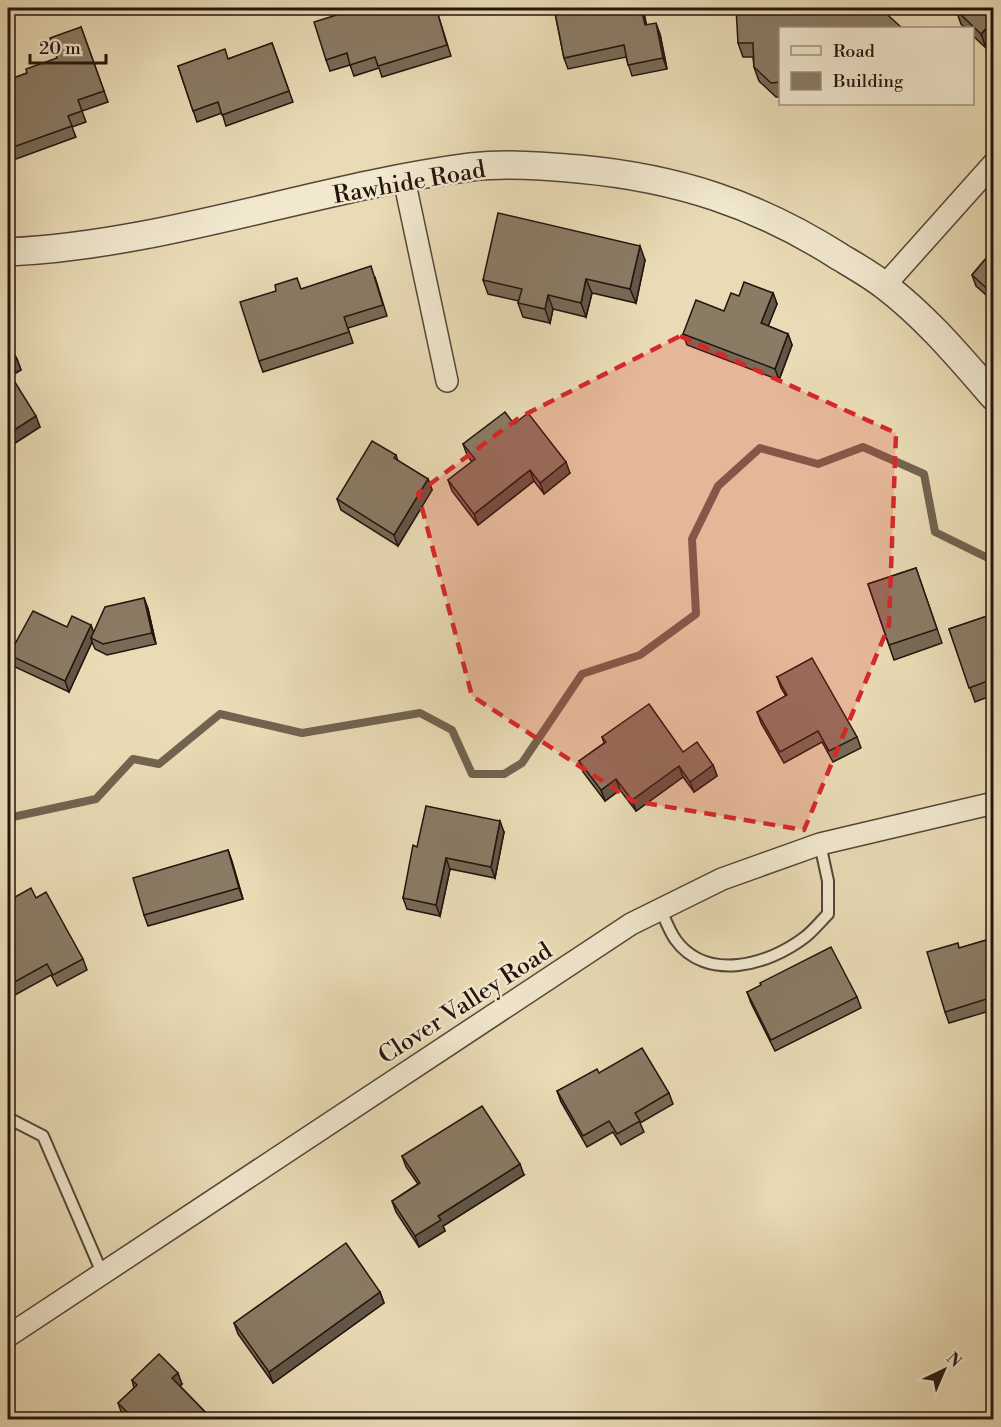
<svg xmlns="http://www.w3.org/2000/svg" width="1001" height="1427" font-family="'Libre Bodoni',serif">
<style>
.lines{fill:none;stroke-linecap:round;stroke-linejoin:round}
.stream{stroke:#726350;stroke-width:8}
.service-casing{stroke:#554638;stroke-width:14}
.minor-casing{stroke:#554638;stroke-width:24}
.tertiary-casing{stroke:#554638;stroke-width:30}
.service{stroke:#f1e8cf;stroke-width:10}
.minor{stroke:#f1e8cf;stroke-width:21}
.tertiary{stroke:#f1e8cf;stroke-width:27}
.wall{fill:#776a57;stroke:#24140e;stroke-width:1.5}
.shaded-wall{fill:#615647;stroke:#24140e;stroke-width:1.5}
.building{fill:#8a7b65;stroke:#24140e;stroke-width:1.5}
.marked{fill:#d62828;fill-opacity:0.2;stroke:#d62828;stroke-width:4.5;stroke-dasharray:12 8;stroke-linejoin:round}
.labels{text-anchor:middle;stroke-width:5;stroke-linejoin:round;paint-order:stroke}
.street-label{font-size:24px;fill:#24140e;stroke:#f1e8cf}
</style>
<rect width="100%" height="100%" fill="#e9dbb5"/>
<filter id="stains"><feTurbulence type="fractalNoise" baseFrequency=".00333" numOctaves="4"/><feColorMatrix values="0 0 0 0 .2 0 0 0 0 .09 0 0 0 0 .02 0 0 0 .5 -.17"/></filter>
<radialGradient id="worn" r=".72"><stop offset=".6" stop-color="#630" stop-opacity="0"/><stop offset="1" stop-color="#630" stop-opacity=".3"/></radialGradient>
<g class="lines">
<path class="stream" d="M8,818L96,799L133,759L159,764L220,714L302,733L420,713L452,730L472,774H504L522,763L582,674L640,655L696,614L692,539L718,486L760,448L818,464L863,447L924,474L935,532L994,561"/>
<defs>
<g id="service">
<path d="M661,910C665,919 669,930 675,939C706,983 769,965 805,937C813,931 820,922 828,914V881L820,844"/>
<path d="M8,1118L43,1136L103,1275"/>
</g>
<g id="minor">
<path d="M404,179L447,381"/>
<path d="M885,285L994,163"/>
<path d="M8,1336L631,924L722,879L820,844L994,803"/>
</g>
<path id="tertiary" d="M8,252C165,245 315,187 471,167C506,163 544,166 579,169C677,178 757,204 840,257C855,266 871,275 885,286C927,318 960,358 994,397"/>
</defs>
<use href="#service" class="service-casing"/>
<use href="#minor" class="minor-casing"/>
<use href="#tertiary" class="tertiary-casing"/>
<use href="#service" class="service"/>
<use href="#minor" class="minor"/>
<use href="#tertiary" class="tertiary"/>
</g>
<g class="wall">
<path d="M436,8L451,56L382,77L379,68L354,76L350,65L330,71L326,60Z"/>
<path d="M554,8H643L646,25L660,34L667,69L632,76L626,57L568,69L564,58Z"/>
<path d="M993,8L986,48L972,35V28H965L961,24L956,10Z"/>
<path d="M766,11H891L887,14L780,28V97H776L759,81L754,67L753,57H743L738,43Z"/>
<path d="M81,27L108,102L82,111L86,122L72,127L76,137L8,162V80L27,73L57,58Z"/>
<path d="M272,43L293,102L226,126L222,113L197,122L178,66L228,59Z"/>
<path d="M993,250V301L976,286L972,275Z"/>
<path d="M645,260L636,303L592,293L586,317L553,309L550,323L523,317L518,303L519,301L488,294L483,280Z"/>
<path d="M375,277L387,316L348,328L353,343L263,372L259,361L301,289Z"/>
<path d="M773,293L777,304L768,326L788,334L792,345L779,380L687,345L683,334L724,311L739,296Z"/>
<path d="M8,344L17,359L21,370L11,376L40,427L12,445L8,437Z"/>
<path d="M514,424L570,473L544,494L534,481L478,525L452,491L448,480L472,462L467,455L463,444Z"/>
<path d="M396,455L398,461L428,479L432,490L398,546L341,510L337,499Z"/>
<path d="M916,568L942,643L894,660L868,584Z"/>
<path d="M144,598L148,609L156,644L107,655L95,649L92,642L69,692L13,666L9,655L67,627L91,625L93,632Z"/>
<path d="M993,614V695L975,702L949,629Z"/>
<path d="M777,677L857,737L861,748L833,762L822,742L784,763L761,723L757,712L786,696L781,688Z"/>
<path d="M602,737L683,752L713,765L717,776L694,792L683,777L636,811L620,790L605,801L583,772L579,761L604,743Z"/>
<path d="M504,832L495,878L450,869L440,916L407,909L403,898L417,847Z"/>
<path d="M228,850L243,899L148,926L144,915Z"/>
<path d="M36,898L83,959L87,970L57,986L51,975L15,995L8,981V901Z"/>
<path d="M993,938V1010L949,1023L945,1012L960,948Z"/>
<path d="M747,992L857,997L861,1008L775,1051L751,1003Z"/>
<path d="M599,1073L669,1093L673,1104L640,1123L644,1132L621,1145L613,1132L587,1147L561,1102L557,1091Z"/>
<path d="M402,1156L524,1175L443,1226L445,1231L419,1247L396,1212L392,1201L418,1184L406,1167Z"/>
<path d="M380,1292L384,1303L273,1383L238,1334L234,1323Z"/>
<path d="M132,1380L182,1384L180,1386L212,1419H127L122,1414L118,1403L134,1388Z"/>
</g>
<g class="shaded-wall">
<path d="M641,8H643L649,36L645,25Z"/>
<path d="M761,8H765L766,10L767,26L761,12Z"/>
<path d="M878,8H889L891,11L883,19Z"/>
<path d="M993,21V41L986,48L981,34Z"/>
<path d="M656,23L660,34L667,69L663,58Z"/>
<path d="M640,246L645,260L636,303L630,289Z"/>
<path d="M586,279L592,293L586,317L581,303Z"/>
<path d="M773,293L777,304L765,334L761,323Z"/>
<path d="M548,295L553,309L550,323L545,309Z"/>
<path d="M788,334L792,345L779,380L775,369Z"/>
<path d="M17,359L21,370L8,377V364Z"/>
<path d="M36,416L40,427L12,445L8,434Z"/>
<path d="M566,462L570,473L544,494L540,483Z"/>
<path d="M530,470L534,481L478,525L474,514Z"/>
<path d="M428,479L432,490L398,546L394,535Z"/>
<path d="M144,598L148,609L156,644L152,633Z"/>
<path d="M91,625L95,636L91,638L92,642L69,692L65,681Z"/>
<path d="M713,765L717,776L694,792L690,782Z"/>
<path d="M679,766L683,777L636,811L632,800Z"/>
<path d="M616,779L620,790L605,801L601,790Z"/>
<path d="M500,821L504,832L495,878L491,867Z"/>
<path d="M228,850L232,861L243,899L239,888Z"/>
<path d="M446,858L450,869L440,916L436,905Z"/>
<path d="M520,1164L524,1175L443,1226L445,1231L419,1247L415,1236L438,1216Z"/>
<path d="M380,1292L384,1303L273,1383L269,1372Z"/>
<path d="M178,1373L182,1384L177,1389L172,1378Z"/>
</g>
<g class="building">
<path d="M359,8H436L447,45L378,66L375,57L350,65L347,53L326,60L314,22Z"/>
<path d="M554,8H641L645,25L656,23L663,58L628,65L624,45L564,58Z"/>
<path d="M736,8H761V12L797,10L799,8H880L902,28H780V82L771,83L754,67L753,43H738Z"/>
<path d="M958,8H993V21L981,34L956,10Z"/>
<path d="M81,27L104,91L78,100L82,111L68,116L72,126L8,149V80L27,73L26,69L57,58L50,38Z"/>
<path d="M272,43L289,91L222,115L218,102L193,111L178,66L225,49L228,59Z"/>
<path d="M498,213L640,246L630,289L586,279L581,303L548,295L545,309L518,303L522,289L483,280Z"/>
<path d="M993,250V294L972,275Z"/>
<path d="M371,266L383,305L344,317L349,332L259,361L240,302L276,291L275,285L297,278L301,289Z"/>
<path d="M744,282L773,293L761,323L788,334L775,369L683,334L696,300L724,311L731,293L739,296Z"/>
<path d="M8,344L17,359L8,364Z"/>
<path d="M8,371L36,416L8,434Z"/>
<path d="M505,412L514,424L528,413L566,462L540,483L530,470L474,514L448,480L475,459L463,444Z"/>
<path d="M372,441L396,455L394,458L428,479L394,535L337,499Z"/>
<path d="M916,568L937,629L889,645L868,584Z"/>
<path d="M144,598L152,633L103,644L91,638L105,607Z"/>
<path d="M33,611L67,627L72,616L91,625L65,681L9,655Z"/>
<path d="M993,614V679L969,688L949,629Z"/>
<path d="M812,658L857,737L829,751L818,731L780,752L757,712L787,695L777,677Z"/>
<path d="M649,704L683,752L697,742L713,765L690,782L679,766L632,800L616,779L601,790L579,761L606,742L602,737Z"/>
<path d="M426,806L500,821L491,867L446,858L436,905L403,898L413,845L417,847Z"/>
<path d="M228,850L239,888L144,915L133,878Z"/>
<path d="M31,888L36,898L46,892L83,959L53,975L47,964L11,984L8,978V901Z"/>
<path d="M993,938V997L945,1012L927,952L958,943L959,948Z"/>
<path d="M831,947L857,997L771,1040L747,992L761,985L760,983Z"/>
<path d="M642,1048L669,1093L635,1113L640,1121L617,1134L609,1121L583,1136L557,1091L597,1069L599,1073Z"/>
<path d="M482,1106L520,1164L438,1216L441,1220L415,1236L392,1201L420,1183L402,1156Z"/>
<path d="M346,1243L380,1292L269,1372L234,1323Z"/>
<path d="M159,1354L178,1373L172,1378L212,1419H134L118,1403L137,1385L132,1380Z"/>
</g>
<path class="marked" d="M680,336L896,433L889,625L804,830L633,801L472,696L418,493L520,417Z"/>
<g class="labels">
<g class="street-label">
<text transform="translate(409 182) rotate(-10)" y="8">Rawhide Road</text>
<text transform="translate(465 1003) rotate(-33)" y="8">Clover Valley Road</text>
</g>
</g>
<rect width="1001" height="1427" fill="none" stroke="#e9dbb5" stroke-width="30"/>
<rect x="9" y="9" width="983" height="1409" fill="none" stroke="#24140e" stroke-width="3"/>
<rect x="15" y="15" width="971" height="1397" fill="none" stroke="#24140e" stroke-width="1.5"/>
<rect x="779" y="27" width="195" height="78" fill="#f1e8cf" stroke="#9f9382" stroke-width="1.5"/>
<rect x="791" y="46" width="30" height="9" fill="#f1e8cf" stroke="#9f9382" stroke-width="1.5"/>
<text x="833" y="57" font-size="18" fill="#24140e">Road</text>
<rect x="791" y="72" width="30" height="18" fill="#8a7b65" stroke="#9f9382" stroke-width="1.5"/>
<text x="833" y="87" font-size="18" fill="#24140e">Building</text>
<g transform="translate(944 1370) rotate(44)" stroke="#f1e8cf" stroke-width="4.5" paint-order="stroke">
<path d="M0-4.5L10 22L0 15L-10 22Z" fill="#24140e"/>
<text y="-9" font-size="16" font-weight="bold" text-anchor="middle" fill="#24140e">N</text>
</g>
<path d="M30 54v9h76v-9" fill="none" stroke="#24140e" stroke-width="3"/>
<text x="39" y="54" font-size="18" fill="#24140e" stroke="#f1e8cf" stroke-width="4.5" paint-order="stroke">20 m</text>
<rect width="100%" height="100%" filter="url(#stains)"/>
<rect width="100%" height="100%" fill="url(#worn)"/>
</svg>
